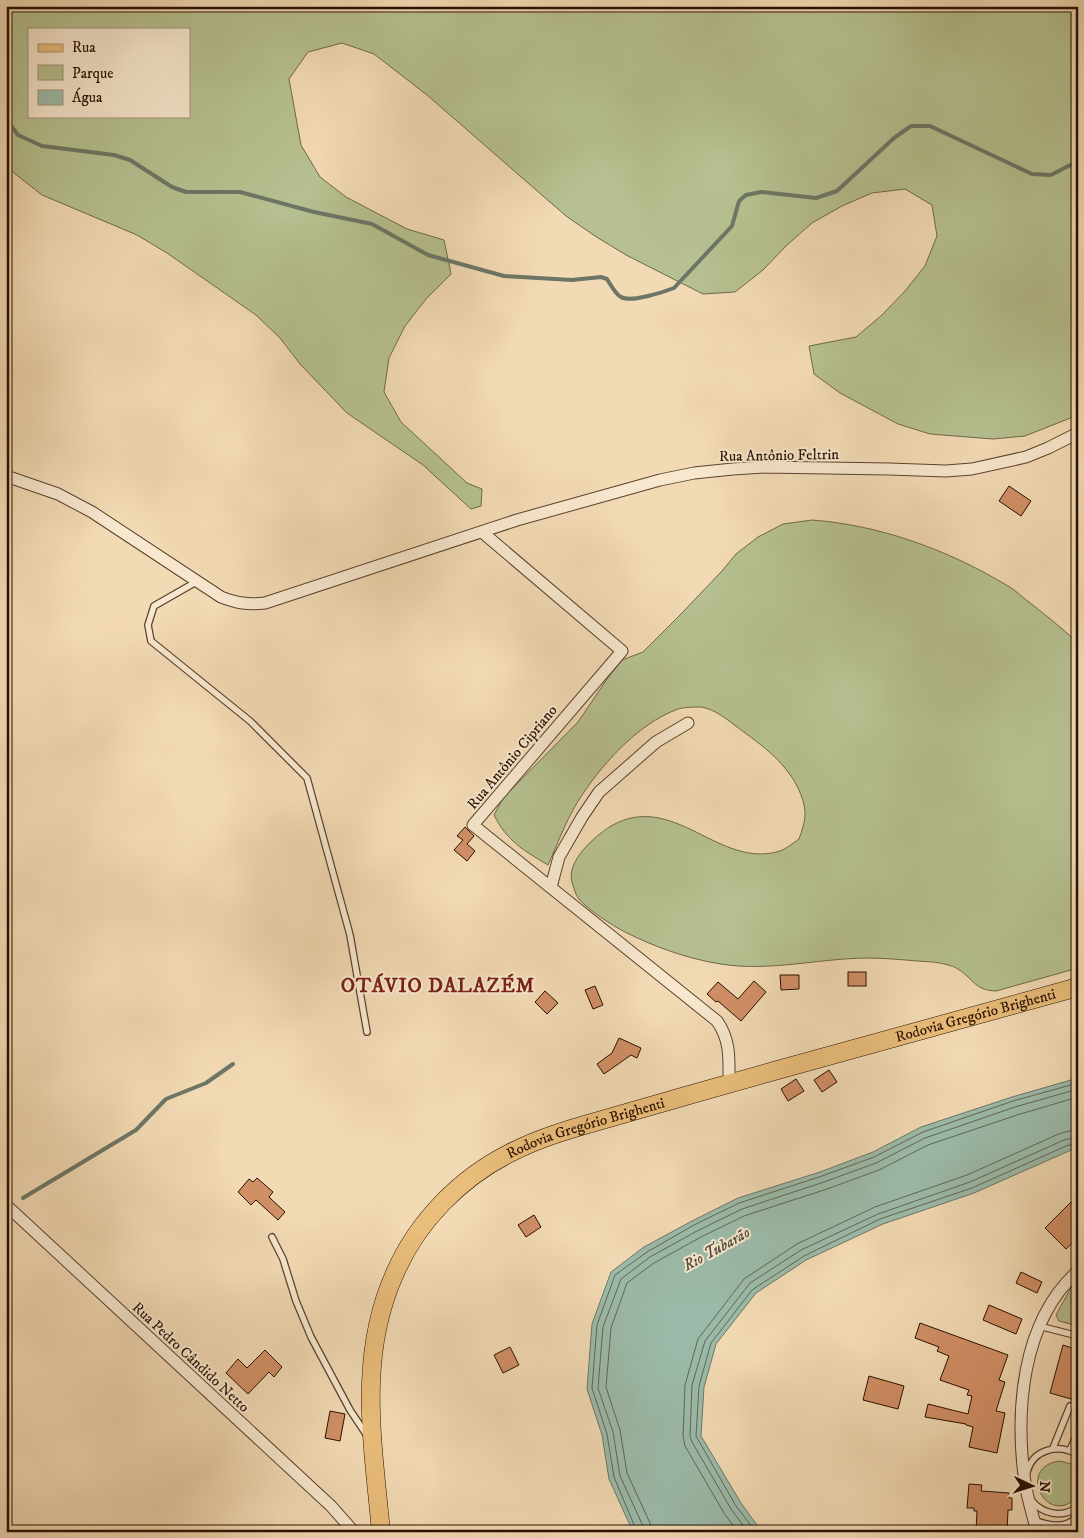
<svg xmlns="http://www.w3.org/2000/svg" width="1084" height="1538" font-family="'IM FELL DW Pica',serif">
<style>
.green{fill:#b6c090;stroke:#6f6848;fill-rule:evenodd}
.water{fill:#9bbbaa;stroke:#6d7666}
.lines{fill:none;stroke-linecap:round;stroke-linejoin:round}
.shore{stroke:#626555;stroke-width:1}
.stream{stroke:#6d7666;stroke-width:4}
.building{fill:#d18f66;stroke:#280f00}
.lane-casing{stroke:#5a422d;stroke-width:8}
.street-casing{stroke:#5a422d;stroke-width:13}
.primary-casing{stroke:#280f00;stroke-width:19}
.lane{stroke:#f7e7ce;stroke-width:5.5}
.street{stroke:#f7e7ce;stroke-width:11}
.primary{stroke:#e9bd7a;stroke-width:18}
.labels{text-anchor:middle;stroke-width:4;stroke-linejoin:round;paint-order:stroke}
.street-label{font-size:15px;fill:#280f00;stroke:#f7e7ce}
.water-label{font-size:16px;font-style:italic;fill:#504b3c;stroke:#f7e7ce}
.district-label{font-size:20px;font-weight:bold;letter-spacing:1px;fill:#7a1f14;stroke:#f7e7ce}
</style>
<rect width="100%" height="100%" fill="#f2dab4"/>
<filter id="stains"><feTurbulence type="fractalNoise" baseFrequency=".004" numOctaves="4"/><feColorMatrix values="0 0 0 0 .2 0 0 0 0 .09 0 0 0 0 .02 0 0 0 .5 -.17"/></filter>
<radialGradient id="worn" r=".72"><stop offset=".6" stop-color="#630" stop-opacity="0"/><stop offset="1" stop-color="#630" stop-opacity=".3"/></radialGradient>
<g class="green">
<path d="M6,6H1078V415L1025,436L993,439L930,434L898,424L840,393L814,374L809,346L856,337L882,315L905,291L925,266L937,236L932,205L905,189L872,193L842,206L812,223L786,246L763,270L735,292L703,294L626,255L595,236L566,216L427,95L374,54L342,43L308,52L289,79L301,145L320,177L346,197L407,229L444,240L451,274L426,299L405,326L389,358L384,392L401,422L467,483L482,489L481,506L471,509L423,465L347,413L300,364L280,338L256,315L167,253L137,235L42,195L14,173L6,163ZM29,29H189V116H29Z"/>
<path d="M812,520C879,525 945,549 1003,583C1011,587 1018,593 1025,599C1043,613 1061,627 1078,643V968L996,991C974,990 975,980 958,969C952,965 940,963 933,962C912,961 890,958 869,958C820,958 770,972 721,964C688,959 655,947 625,932C613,926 587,909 579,899C575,895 574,887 572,882C566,861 595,836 611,826C674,790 719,870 780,851C786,849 793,843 799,839C805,822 808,813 801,795C789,764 763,746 737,727C727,719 714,709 701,707C695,707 684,707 678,709C637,724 599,767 577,803C565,823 557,845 548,865C523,850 507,841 494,815L503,798L578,722L607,679L622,660L643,652L680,615L722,571L736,554L758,537L783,524Z"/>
<path d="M1078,1284V1326L1059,1321L1056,1315L1072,1286Z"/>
<path d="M1060,1461L1071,1464L1078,1470V1496C1047,1530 1015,1466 1060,1461Z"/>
</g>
<path class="water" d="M1078,1078V1147L974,1193L883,1224L806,1260L756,1293L716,1344L704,1387L701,1436L741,1503L762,1532H633L609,1479L602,1435L587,1389L592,1324L611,1272L644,1247L692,1221L738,1198L820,1172L873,1152L921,1127L1012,1097Z"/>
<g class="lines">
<g class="shore">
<path d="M637,1532L614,1477L607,1434L592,1388L597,1325L615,1275L647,1252L694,1225L739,1203L822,1176L874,1157L923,1132L1013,1101L1078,1083"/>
<path d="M643,1532V1526L620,1476L613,1432L598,1388L603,1327L621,1279L650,1257L697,1231L742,1209L824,1182L876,1163L925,1138L1015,1107L1078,1089"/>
<path d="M651,1532L650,1523L627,1473L620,1430L606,1387L611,1328L627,1283L654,1263L701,1237L744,1216L827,1189L879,1170L928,1145L1017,1115L1078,1097"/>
<path d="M738,1532L724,1513L685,1446L683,1436L685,1385L698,1339L744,1279L797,1244L875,1207L967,1175L1061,1133L1078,1129"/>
<path d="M748,1532L731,1509L692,1442L690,1436L692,1385L705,1341L750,1283L801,1250L878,1214L970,1182L1064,1140L1078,1137"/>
<path d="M756,1532L736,1506L696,1436L699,1386L711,1343L752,1290L804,1256L880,1219L972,1188L1066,1146L1078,1143"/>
</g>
<g class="stream">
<path d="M6,119L18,135L42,146L114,155L130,160L172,187L186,192H240L314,212L372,224L428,255L504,276L572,280L601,277L607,279C611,285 615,294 621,297C630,303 664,292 674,288L732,226L739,201L746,195L761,192L816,198L837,191L894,138L911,126H930L1032,174L1051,175L1078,161"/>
<path d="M23,1198L136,1130L166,1099L206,1083L233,1064"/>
</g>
</g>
<g class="building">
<path d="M1009,486L1031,501L1021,516L999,501Z"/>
<path d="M465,827L474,836L467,844L475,851L467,861L454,850L463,840L457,836Z"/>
<rect x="848" y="972" width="18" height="14"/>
<path d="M780,975H799V989L781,990Z"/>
<path d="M754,981L766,992L741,1021L718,1001L716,1002L707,994L718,982L738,999Z"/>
<path d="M595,986L603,1005L593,1009L585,990Z"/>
<path d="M545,991L558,1003L547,1014L535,1002Z"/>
<path d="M619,1038L641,1048L637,1058L631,1055L604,1074L597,1064L612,1053Z"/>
<path d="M829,1070L837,1082L822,1092L814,1080Z"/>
<path d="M796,1079L804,1091L788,1101L781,1089Z"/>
<path d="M257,1178L273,1192L269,1197L285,1212L278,1220L256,1200L251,1205L238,1192L249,1179L253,1182Z"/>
<path d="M1071,1202L1078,1209V1238L1066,1249L1045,1228Z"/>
<path d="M534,1215L541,1227L526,1237L518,1225Z"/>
<path d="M1021,1272L1042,1282L1037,1293L1016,1283Z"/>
<path d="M989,1305L1022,1319L1016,1334L983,1320Z"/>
<path d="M920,1323L1008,1355L999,1380L1005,1382L996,1411L1005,1413L997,1453L969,1447L973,1427L966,1425V1424L925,1417L928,1404L968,1414L972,1396L967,1395L969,1390L940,1380L949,1356L937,1351L939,1347L915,1338Z"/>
<path d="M1063,1345L1078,1350V1401L1050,1393Z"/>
<path d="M510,1347L519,1365L503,1373L494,1355Z"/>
<path d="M265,1350L282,1367L274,1377L269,1372L248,1394L226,1373L238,1359L247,1368Z"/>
<path d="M869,1376L904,1386L898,1409L863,1400Z"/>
<path d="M330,1411L345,1414L340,1441L325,1438Z"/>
<path d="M969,1484L982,1485L981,1491L1009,1493V1498H1012V1510H1008L1007,1532H976L977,1511H974V1508H967Z"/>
</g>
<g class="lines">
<defs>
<g id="lane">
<path d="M196,582L154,606L148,625L151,641L250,721L307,778L350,935L367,1032"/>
<path d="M272,1237L283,1259L296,1301L311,1337L350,1410L366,1434"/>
<path d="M1039,1326L1078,1336"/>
<path d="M1053,1448L1070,1406"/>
<path d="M1070,1450L1078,1432"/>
<path d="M1027,1472C1033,1449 1059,1443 1078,1455"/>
<path d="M1031,1500C1043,1515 1063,1518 1078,1507"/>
<path d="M1034,1520C1049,1526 1068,1530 1078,1515"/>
</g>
<g id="street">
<path d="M6,476L58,494L92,512L221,597C236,603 248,605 265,603L517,520L660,480L694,473L733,469L764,467L889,469L946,471L972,469L1026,457L1048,448L1078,433"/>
<path d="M482,532L622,651L473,825L717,1021C731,1041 729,1060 729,1083"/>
<path d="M551,887L559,857L582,817L599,792L656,742L688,723"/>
<path d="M6,1205L331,1506L354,1532"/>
<path d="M1037,1532C1033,1516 1028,1500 1025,1483C1015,1412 1021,1322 1078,1271"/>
</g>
<g id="primary">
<path id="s1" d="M381,1532C373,1443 357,1357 395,1273C417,1222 460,1178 510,1153C539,1138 570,1129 602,1120C633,1111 665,1102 696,1093C823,1057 950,1022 1078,987"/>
</g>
</defs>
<use href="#lane" class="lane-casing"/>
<use href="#street" class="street-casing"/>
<use href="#primary" class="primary-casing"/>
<use href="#lane" class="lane"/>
<use href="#street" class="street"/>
<use href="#primary" class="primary"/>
</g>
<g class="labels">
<g class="street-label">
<text transform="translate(779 455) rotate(-1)" y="5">Rua Antônio Feltrin</text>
<text transform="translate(512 757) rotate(-50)" y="5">Rua Antônio Cipriano</text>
<text dy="5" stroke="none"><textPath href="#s1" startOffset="918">Rodovia Gregório Brighenti</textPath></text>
<text dy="5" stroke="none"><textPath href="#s1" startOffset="512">Rodovia Gregório Brighenti</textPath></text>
<text transform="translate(191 1357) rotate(43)" y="5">Rua Pedro Cândido Netto</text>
</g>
<g class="water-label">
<text transform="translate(716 1248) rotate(-29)" y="6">Rio Tubarão</text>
</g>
<g class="district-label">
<text x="438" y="992">OTÁVIO DALAZÉM</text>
</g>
</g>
<rect width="1084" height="1538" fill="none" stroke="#f2dab4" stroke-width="25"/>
<rect x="8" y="8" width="1069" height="1523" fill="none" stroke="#280f00" stroke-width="2.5"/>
<rect x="12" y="12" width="1059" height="1513" fill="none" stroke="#280f00"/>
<rect x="28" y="28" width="162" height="90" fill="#f7e7ce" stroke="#a4917c"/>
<rect x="38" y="44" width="25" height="8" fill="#e9bd7a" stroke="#a4917c"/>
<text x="72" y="52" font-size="15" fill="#280f00">Rua</text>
<rect x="38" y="65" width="25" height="15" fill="#b6c090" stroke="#a4917c"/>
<text x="72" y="78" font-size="15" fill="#280f00">Parque</text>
<rect x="38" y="90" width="25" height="15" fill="#9bbbaa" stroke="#a4917c"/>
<text x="72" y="102" font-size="15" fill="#280f00">Água</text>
<g transform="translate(1032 1486) rotate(94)" stroke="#f7e7ce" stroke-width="4" paint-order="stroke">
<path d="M0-4L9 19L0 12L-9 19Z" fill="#280f00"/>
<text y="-8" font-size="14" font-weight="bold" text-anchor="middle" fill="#280f00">N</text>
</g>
<rect width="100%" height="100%" filter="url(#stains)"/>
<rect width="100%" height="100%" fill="url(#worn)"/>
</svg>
